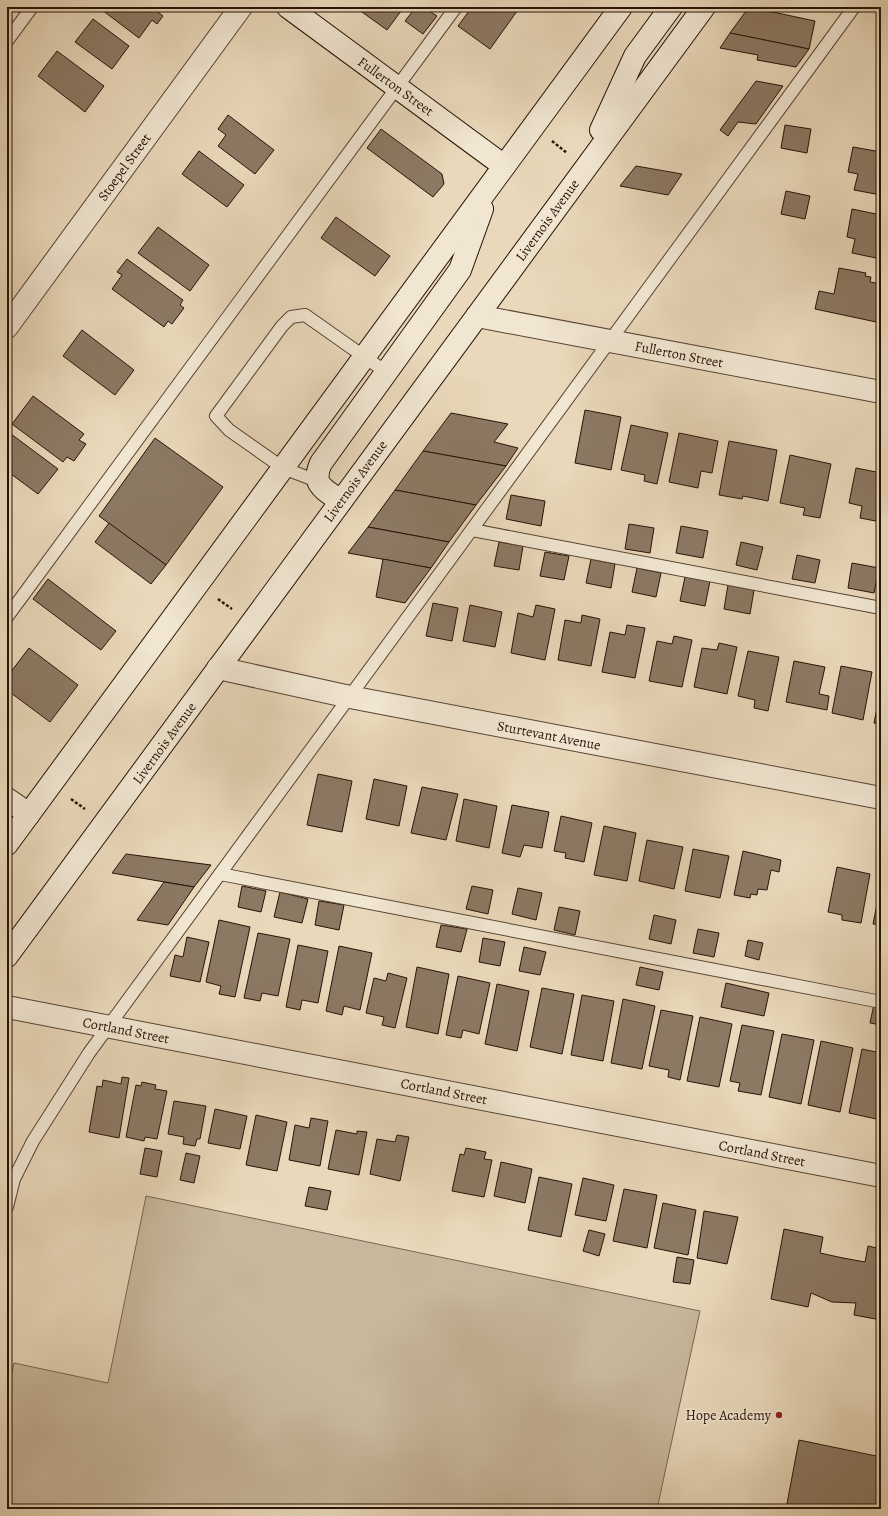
<svg xmlns="http://www.w3.org/2000/svg" width="888" height="1516" font-family="Alegreya,serif">
<style>
.green{fill:#c8b79c;stroke:#786552}
.building{fill:#8c7964;stroke:#271307}
.lines{fill:none;stroke-linecap:round;stroke-linejoin:round}
.lane-casing{stroke:#584434;stroke-width:14}
.street-casing{stroke:#584434;stroke-width:24}
.secondary-casing{stroke:#271307;stroke-width:24}
.path{stroke:#271307;stroke-width:2.5;stroke-dasharray:3 2;stroke-linecap:butt}
.lane{stroke:#f1e6d2;stroke-width:12}
.street{stroke:#f1e6d2;stroke-width:22}
.secondary{stroke:#f1e6d2;stroke-width:22}
.poi-dot{fill:#8f2418;stroke:#f1e6d2;stroke-width:1.5}
.labels{text-anchor:middle;stroke-width:3;stroke-linejoin:round;paint-order:stroke}
.street-label{font-size:14px;fill:#271307;stroke:#f1e6d2}
.poi-label{font-size:14px;fill:#271307;stroke:#f1e6d2;text-anchor:end}
</style>
<rect width="100%" height="100%" fill="#e9d8ba"/>
<filter id="stains"><feTurbulence type="fractalNoise" baseFrequency=".005" numOctaves="4"/><feColorMatrix values="0 0 0 0 .2 0 0 0 0 .09 0 0 0 0 .02 0 0 0 .5 -.17"/></filter>
<radialGradient id="worn" r=".72"><stop offset=".6" stop-color="#630" stop-opacity="0"/><stop offset="1" stop-color="#630" stop-opacity=".3"/></radialGradient>
<path class="green" d="M146,1196L700,1311L657,1509H7V1394L14,1363L108,1383Z"/>
<g class="building">
<path d="M98,7H151L163,16L157,24L152,20L139,38Z"/>
<path d="M355,7H404L387,30Z"/>
<path d="M416,7H423L437,16L423,34L405,21Z"/>
<path d="M472,7H520L490,49L458,26Z"/>
<path d="M749,7L815,21L809,49L730,33Z"/>
<path d="M93,19L129,46L112,69L75,42Z"/>
<path d="M730,33L809,49L796,67L757,60L758,55L720,48Z"/>
<path d="M57,51L104,86L85,112L38,76Z"/>
<path d="M756,81L783,86L756,124L738,122L728,136L720,130Z"/>
<path d="M228,115L274,150L255,174L218,146L226,135L218,129Z"/>
<path d="M785,125L811,129L807,153L781,148Z"/>
<path d="M381,129L442,174L444,184L433,197L367,148Z"/>
<path d="M853,147L881,152V195L854,190L858,174L848,172Z"/>
<path d="M199,151L244,185L227,207L182,174Z"/>
<path d="M636,166L682,174L668,195L620,186Z"/>
<path d="M786,191L810,196L805,219L781,214Z"/>
<path d="M852,209L881,215V259L852,253L855,239L847,237Z"/>
<path d="M336,217L390,256L375,276L321,238Z"/>
<path d="M158,227L209,265L190,291L138,253Z"/>
<path d="M127,259L183,300L180,305L184,308L172,324L168,321L164,327L112,289L122,275L117,272Z"/>
<path d="M839,268L866,273L865,276L871,277L870,282L881,284V323L815,309L819,291L834,294Z"/>
<path d="M82,330L134,370L115,395L63,356Z"/>
<path d="M33,396L84,434L79,440L86,444L74,461L67,457L63,462L12,424Z"/>
<path d="M585,410L621,417L611,470L575,463Z"/>
<path d="M451,413L508,424L494,442L518,448L506,466L423,451Z"/>
<path d="M631,425L668,433L657,484L644,481L645,475L621,470Z"/>
<path d="M7,431L58,469L38,494L7,471Z"/>
<path d="M679,433L718,441L712,473L701,471L698,488L669,482Z"/>
<path d="M155,438L223,487L166,565L99,516Z"/>
<path d="M729,441L777,450L768,501L743,496L742,499L719,495Z"/>
<path d="M423,451L506,466L476,505L395,490Z"/>
<path d="M790,455L831,464L820,518L803,515L805,508L780,503Z"/>
<path d="M856,468L881,473V522L860,518L862,506L849,503Z"/>
<path d="M395,490L476,505L449,542L368,527Z"/>
<path d="M511,495L545,501L541,526L506,519Z"/>
<path d="M109,523L166,565L151,584L95,542Z"/>
<path d="M629,524L654,528L650,553L625,549Z"/>
<path d="M681,526L708,531L703,558L676,553Z"/>
<path d="M368,527L449,542L431,568L348,553Z"/>
<path d="M499,542L523,546L519,570L494,566Z"/>
<path d="M741,542L763,547L757,570L736,565Z"/>
<path d="M545,552L569,556L564,580L540,576Z"/>
<path d="M797,555L820,560L815,583L792,579Z"/>
<path d="M383,559L431,568L405,603L376,597Z"/>
<path d="M591,559L615,564L611,588L586,583Z"/>
<path d="M852,563L879,568L874,593L848,588Z"/>
<path d="M637,568L661,573L656,597L632,592Z"/>
<path d="M685,577L710,581L705,606L680,601Z"/>
<path d="M48,579L116,631L101,650L33,599Z"/>
<path d="M728,585L754,590L750,614L724,609Z"/>
<path d="M433,603L458,608L452,641L426,636Z"/>
<path d="M470,605L502,612L495,647L463,641Z"/>
<path d="M536,605L555,609L545,660L511,653L518,613L533,617Z"/>
<path d="M582,615L600,619L591,666L558,660L565,620L581,623Z"/>
<path d="M627,625L645,628L635,678L602,672L610,632L625,635Z"/>
<path d="M674,636L692,640L682,687L649,681L657,641L672,644Z"/>
<path d="M719,643L737,647L727,694L694,687L702,648L717,650Z"/>
<path d="M29,648L78,685L50,722L7,690V677Z"/>
<path d="M748,651L779,657L768,711L754,708L755,700L738,696Z"/>
<path d="M794,661L825,667L819,694L829,696L827,710L786,702Z"/>
<path d="M841,666L872,672L863,720L832,713Z"/>
<path d="M881,689V725L874,723Z"/>
<path d="M318,774L352,781L342,832L307,825Z"/>
<path d="M374,779L407,786L399,826L366,819Z"/>
<path d="M422,787L458,794L446,840L411,833Z"/>
<path d="M464,799L497,806L489,848L456,841Z"/>
<path d="M512,805L549,812L542,848L524,845L520,857L502,853Z"/>
<path d="M561,816L592,823L584,862L565,858L566,853L554,851Z"/>
<path d="M604,826L636,833L627,881L594,875Z"/>
<path d="M647,840L683,847L674,889L639,881Z"/>
<path d="M693,849L729,856L720,898L685,891Z"/>
<path d="M743,851L781,860L779,872L771,870L767,890L758,889L757,895L751,894L750,898L734,895Z"/>
<path d="M126,854L211,865L194,887L112,873Z"/>
<path d="M837,867L870,874L861,923L842,920V915L828,912Z"/>
<path d="M164,882L194,887L168,925L137,920Z"/>
<path d="M881,884V925L873,924Z"/>
<path d="M242,886L266,891L261,912L238,907Z"/>
<path d="M472,886L493,890L488,914L466,909Z"/>
<path d="M518,888L542,893L536,920L512,914Z"/>
<path d="M280,892L308,899L302,923L274,917Z"/>
<path d="M319,901L344,905L339,930L315,925Z"/>
<path d="M559,907L580,911L575,935L554,930Z"/>
<path d="M654,915L676,920L671,944L649,939Z"/>
<path d="M219,920L250,927L235,997L219,994L221,986L206,982Z"/>
<path d="M441,925L467,929L461,952L436,947Z"/>
<path d="M698,929L719,933L714,957L693,953Z"/>
<path d="M258,933L290,939L278,996L262,993L260,1001L244,998Z"/>
<path d="M187,937L209,942L200,982L170,976L175,955L183,957Z"/>
<path d="M483,938L505,942L500,966L479,962Z"/>
<path d="M748,940L763,943L759,960L745,956Z"/>
<path d="M298,945L328,951L318,1003L302,1000L300,1010L286,1007Z"/>
<path d="M339,946L372,953L360,1010L344,1006L342,1015L326,1011Z"/>
<path d="M524,947L546,952L540,975L519,971Z"/>
<path d="M417,967L449,974L438,1034L406,1027Z"/>
<path d="M640,967L663,972L659,990L636,985Z"/>
<path d="M388,973L407,978L395,1028L382,1025L384,1017L366,1013L374,978L386,981Z"/>
<path d="M458,976L490,983L479,1034L463,1030L461,1038L446,1035Z"/>
<path d="M726,983L769,993L764,1016L721,1007Z"/>
<path d="M497,984L529,991L517,1051L485,1044Z"/>
<path d="M542,988L574,994L562,1054L530,1047Z"/>
<path d="M582,995L614,1001L603,1061L571,1055Z"/>
<path d="M623,999L655,1006L642,1069L611,1063Z"/>
<path d="M874,1004L881,1006V1025L870,1023Z"/>
<path d="M661,1010L693,1016L680,1080L668,1077L669,1070L649,1066Z"/>
<path d="M700,1017L732,1024L719,1087L687,1081Z"/>
<path d="M742,1025L774,1031L761,1095L738,1091L740,1083L730,1081Z"/>
<path d="M782,1034L814,1040L801,1104L769,1097Z"/>
<path d="M821,1041L853,1048L840,1112L808,1105Z"/>
<path d="M862,1049L881,1053V1120L849,1113Z"/>
<path d="M122,1077L129,1078L119,1138L89,1132L97,1086L102,1087L103,1080L121,1084Z"/>
<path d="M142,1082L156,1085L155,1089L167,1091L157,1139L145,1137L144,1141L126,1137L136,1085L141,1086Z"/>
<path d="M174,1101L206,1106L200,1139H197L195,1146L183,1144L184,1137L168,1134Z"/>
<path d="M215,1109L247,1116L240,1149L208,1143Z"/>
<path d="M256,1115L287,1122L277,1171L246,1165Z"/>
<path d="M311,1118L328,1121L320,1166L289,1160L295,1125L309,1128Z"/>
<path d="M336,1130L357,1134V1131L367,1132L359,1175L328,1169Z"/>
<path d="M397,1135L409,1137L400,1181L370,1174L377,1139L395,1142Z"/>
<path d="M145,1148L162,1151L157,1177L140,1174Z"/>
<path d="M466,1148L486,1152L484,1159L492,1160L484,1197L452,1191L460,1154L464,1155Z"/>
<path d="M186,1153L200,1156L194,1183L180,1180Z"/>
<path d="M501,1162L532,1169L525,1203L494,1196Z"/>
<path d="M539,1177L572,1184L561,1237L528,1230Z"/>
<path d="M583,1178L614,1185L606,1221L575,1215Z"/>
<path d="M309,1187L331,1191L327,1210L305,1206Z"/>
<path d="M624,1189L657,1195L647,1248L613,1241Z"/>
<path d="M663,1203L696,1210L688,1255L654,1248Z"/>
<path d="M704,1211L738,1217L727,1264L697,1258Z"/>
<path d="M784,1229L823,1237L820,1253L843,1258L865,1262L868,1246L881,1249V1320L854,1315L856,1303L832,1302L811,1293L808,1307L771,1299Z"/>
<path d="M589,1230L605,1234L599,1256L583,1251Z"/>
<path d="M677,1257L694,1260L690,1284L673,1282Z"/>
<path d="M799,1440L881,1457V1509H786Z"/>
</g>
<g class="lines">
<defs>
<g id="lane">
<path d="M7,41L32,7"/>
<path d="M317,481L283,468L229,430L216,416L282,326L291,317L305,315L386,372"/>
<path d="M472,530L881,608"/>
<path d="M7,617L456,7"/>
<path d="M220,874L881,1002"/>
<path d="M7,1207L14,1179L33,1141L89,1053L854,7"/>
</g>
<g id="street">
<path d="M477,316L881,392"/>
<path d="M7,327L241,7"/>
<path d="M218,668L350,697L881,798"/>
<path d="M7,799L29,814"/>
<path d="M7,1007L881,1176"/>
</g>
<g id="secondary">
<path d="M288,7L504,166"/>
<path d="M601,130L635,56L671,7"/>
<path d="M341,501C324,489 311,485 321,463L460,270L482,209"/>
<path d="M7,844L621,7"/>
<path d="M7,956L704,7"/>
</g>
</defs>
<use href="#lane" class="lane-casing"/>
<use href="#street" class="street-casing"/>
<use href="#secondary" class="secondary-casing"/>
<g class="path">
<path d="M552,141L567,153"/>
<path d="M218,599L232,609"/>
<path d="M71,799L85,809"/>
</g>
<use href="#lane" class="lane"/>
<use href="#street" class="street"/>
<use href="#secondary" class="secondary"/>
</g>
<circle class="poi-dot" cx="779" cy="1415" r="4"/>
<g class="labels">
<g class="street-label">
<text transform="translate(396 86) rotate(36)" y="5">Fullerton Street</text>
<text transform="translate(124 167) rotate(-54)" y="5">Stoepel Street</text>
<text transform="translate(547 220) rotate(-54)" y="5">Livernois Avenue</text>
<text transform="translate(679 354) rotate(11)" y="5">Fullerton Street</text>
<text transform="translate(355 481) rotate(-54)" y="5">Livernois Avenue</text>
<text transform="translate(549 735) rotate(11)" y="5">Sturtevant Avenue</text>
<text transform="translate(164 743) rotate(-54)" y="5">Livernois Avenue</text>
<text transform="translate(126 1030) rotate(11)" y="5">Cortland Street</text>
<text transform="translate(444 1091) rotate(11)" y="5">Cortland Street</text>
<text transform="translate(762 1153) rotate(11)" y="5">Cortland Street</text>
</g>
<g class="poi-label">
<text x="771" y="1420">Hope Academy</text>
</g>
</g>
<rect width="888" height="1516" fill="none" stroke="#e9d8ba" stroke-width="24"/>
<rect x="8" y="8" width="872" height="1500" fill="none" stroke="#271307" stroke-width="2"/>
<rect x="12" y="12" width="864" height="1492" fill="none" stroke="#271307"/>
<rect width="100%" height="100%" filter="url(#stains)"/>
<rect width="100%" height="100%" fill="url(#worn)"/>
</svg>
